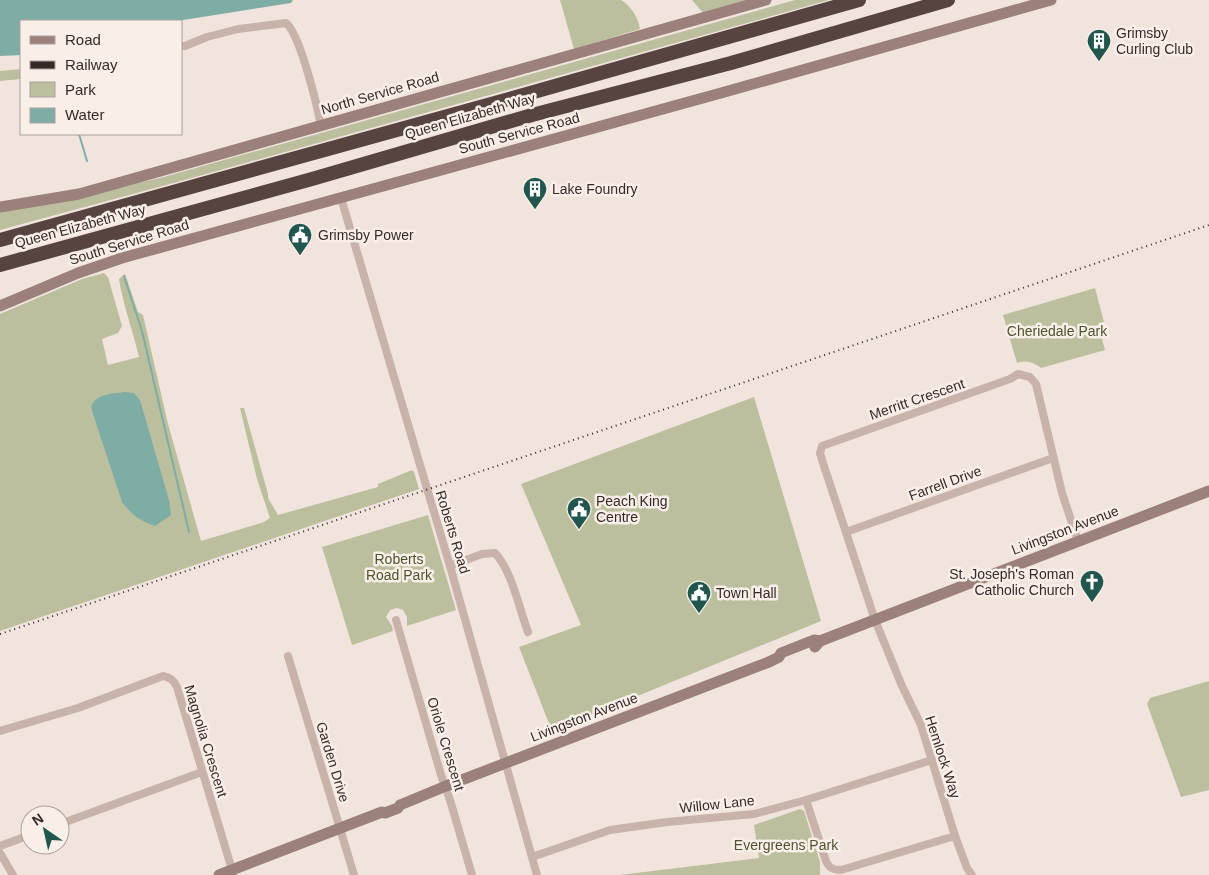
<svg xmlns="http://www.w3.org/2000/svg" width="1209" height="875" font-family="Arial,sans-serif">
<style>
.green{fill:#bbbf9e;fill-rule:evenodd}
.water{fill:#7eada5}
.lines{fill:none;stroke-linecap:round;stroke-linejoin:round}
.stream{stroke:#7eada5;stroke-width:2}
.street{stroke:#c8b2aa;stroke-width:8}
.secondary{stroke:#9c807b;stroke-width:11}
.highway{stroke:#574340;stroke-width:14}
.rail{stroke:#362a29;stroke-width:2;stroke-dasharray:1 4;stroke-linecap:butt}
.labels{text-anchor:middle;stroke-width:5;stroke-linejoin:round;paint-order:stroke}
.poi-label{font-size:14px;fill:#362a29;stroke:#f9efe9;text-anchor:start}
.street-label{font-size:14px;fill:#362a29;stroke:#f9efe9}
.park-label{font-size:14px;fill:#4d532e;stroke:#f9efe9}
</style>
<rect width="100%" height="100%" fill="#f1e4dd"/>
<g class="green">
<path d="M560,0H621C631,6 638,17 640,29L574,49Z"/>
<path d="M692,0H747L703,13Z"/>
<path d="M795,0H829L192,178L0,230V212L160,178Z"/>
<path d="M21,69V79L0,81V71Z"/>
<path d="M104,273L108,277L122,326L118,333L102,339L108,365L139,357C133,331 123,305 119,279L125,274L138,312L143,315L168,424L201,541L264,522L270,518L257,479L240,408H244L268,494V498L278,515L378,487V484L412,470L414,472L419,489L0,631V314L82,279ZM134,393L100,432L91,408Z"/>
<path d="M1095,288L1104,322L1098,324L1105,350L1041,368C1033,362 1027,360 1017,363L1003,315Z"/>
<path d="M754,397L821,621L552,731L519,647L581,625L521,484Z"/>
<path d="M428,515L456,610L407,626V617L403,610L397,608L390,610L386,617L392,626L393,631L352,645L322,547Z"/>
<path d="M1209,681V790L1181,797L1147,704L1150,698Z"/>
<path d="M800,809L804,811L820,862V875H620L759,858L754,825Z"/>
</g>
<g class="water">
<path d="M0,0H293L291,3L177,21H21V55L0,56Z"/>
<path d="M125,392L134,393L140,400L169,500L171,515L155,526C140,521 132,515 122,502L91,408C95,393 112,394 125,392Z"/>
</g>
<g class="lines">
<g class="stream">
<path d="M79,134L87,161"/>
<path d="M124,276L142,331L189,532"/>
</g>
<g class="street">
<path d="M181,46H185L207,37L238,29L286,23C300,34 317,105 321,126"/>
<path d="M341,198L450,566L537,875"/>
<path d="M846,532L1053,458"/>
<path d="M450,566L482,554L495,553C512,571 519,608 528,632"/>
<path d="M396,620L441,775L450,800L472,875"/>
<path d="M288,656L354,875"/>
<path d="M0,731L78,708L163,676C170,677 174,680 177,687L233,873"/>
<path d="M806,800L826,861C829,868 833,870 841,870L955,836"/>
<path d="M60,824L202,772"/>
<path d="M0,846L30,835"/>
<path d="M0,853L13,875"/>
<path d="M532,857L610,830L667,822L754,814L806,800L932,760"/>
<path d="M972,875L967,868L955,836L921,725L902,686L875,620L823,463L820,453L822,446L1010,379L1018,374L1030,377L1036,384L1062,493L1078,541"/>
</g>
<g class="secondary">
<path d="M0,207L79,194L766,0"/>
<path d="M0,306L78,273L122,258L721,93L1051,0"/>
<path d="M815,647L820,641L1209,491"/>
<path d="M219,875L382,812L385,813L398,808L400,805L446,786L769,662L779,657L781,653L814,640L820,641"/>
</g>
<g class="highway">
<path d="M0,240L516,97L859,0"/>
<path d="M0,265L312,179L532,115L731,63L948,0"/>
</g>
<path class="rail" d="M0,634L1209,225"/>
</g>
<defs>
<symbol id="building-pin" viewBox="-11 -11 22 30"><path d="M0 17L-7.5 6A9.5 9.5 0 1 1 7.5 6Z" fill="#21564e" stroke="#f9efe9"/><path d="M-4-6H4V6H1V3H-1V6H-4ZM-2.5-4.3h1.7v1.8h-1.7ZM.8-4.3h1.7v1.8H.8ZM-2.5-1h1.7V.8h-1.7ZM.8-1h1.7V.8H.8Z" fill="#fff"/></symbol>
<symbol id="civic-pin" viewBox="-11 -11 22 30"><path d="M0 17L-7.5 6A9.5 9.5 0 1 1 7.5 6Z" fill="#21564e" stroke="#f9efe9"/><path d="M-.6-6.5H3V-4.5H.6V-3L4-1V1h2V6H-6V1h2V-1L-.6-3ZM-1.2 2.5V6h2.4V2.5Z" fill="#fff"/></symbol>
<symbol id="church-pin" viewBox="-11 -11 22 30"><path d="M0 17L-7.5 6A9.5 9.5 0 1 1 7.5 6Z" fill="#21564e" stroke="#f9efe9"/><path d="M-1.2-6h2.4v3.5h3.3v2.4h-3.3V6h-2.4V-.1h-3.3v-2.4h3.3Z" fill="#fff"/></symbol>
</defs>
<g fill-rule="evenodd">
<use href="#building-pin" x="1085" y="27" width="28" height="38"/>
<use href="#building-pin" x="521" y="175" width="28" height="38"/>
<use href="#civic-pin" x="286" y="221" width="28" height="38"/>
<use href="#civic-pin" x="565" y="495" width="28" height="38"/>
<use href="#church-pin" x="1078" y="568" width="28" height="38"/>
<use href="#civic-pin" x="685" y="579" width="28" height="38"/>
</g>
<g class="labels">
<g class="poi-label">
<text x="1116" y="38">Grimsby<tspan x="1116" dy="16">Curling Club</tspan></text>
<text x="552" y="194">Lake Foundry</text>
<text x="318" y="240">Grimsby Power</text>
<text x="596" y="506">Peach King<tspan x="596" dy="16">Centre</tspan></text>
<text x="1074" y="579" text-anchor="end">St. Joseph's Roman<tspan x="1074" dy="16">Catholic Church</tspan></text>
<text x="716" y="598">Town Hall</text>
</g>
<g class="street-label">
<text transform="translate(380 93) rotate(-16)" y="5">North Service Road</text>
<text transform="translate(470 116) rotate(-16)" y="5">Queen Elizabeth Way</text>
<text transform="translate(519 133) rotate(-15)" y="5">South Service Road</text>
<text transform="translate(80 226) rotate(-15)" y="5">Queen Elizabeth Way</text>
<text transform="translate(129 242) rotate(-17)" y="5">South Service Road</text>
<text transform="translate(917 399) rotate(-19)" y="5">Merritt Crescent</text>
<text transform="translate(945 483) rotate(-20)" y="5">Farrell Drive</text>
<text transform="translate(1065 530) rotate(-21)" y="5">Livingston Avenue</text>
<text transform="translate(453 532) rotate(73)" y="5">Roberts Road</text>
<text transform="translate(584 717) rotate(-21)" y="5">Livingston Avenue</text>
<text transform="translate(206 741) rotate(73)" y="5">Magnolia Crescent</text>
<text transform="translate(446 744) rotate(73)" y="5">Oriole Crescent</text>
<text transform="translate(943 757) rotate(72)" y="5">Hemlock Way</text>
<text transform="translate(333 762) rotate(73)" y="5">Garden Drive</text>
<text transform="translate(717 804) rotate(-6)" y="5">Willow Lane</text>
</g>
<g class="park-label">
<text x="1057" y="336">Cheriedale Park</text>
<text x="399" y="564">Roberts<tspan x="399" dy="16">Road Park</tspan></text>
<text x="786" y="850">Evergreens Park</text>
</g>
</g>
<rect x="20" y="20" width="162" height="115" fill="#f9efe9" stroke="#aba09c"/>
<rect x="30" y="36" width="25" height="8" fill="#9c807b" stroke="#aba09c"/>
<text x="65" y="45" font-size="15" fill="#362a29">Road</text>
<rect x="30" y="61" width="25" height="8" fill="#362a29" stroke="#aba09c"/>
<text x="65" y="70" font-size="15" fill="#362a29">Railway</text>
<rect x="30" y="82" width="25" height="15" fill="#bbbf9e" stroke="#aba09c"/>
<text x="65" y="95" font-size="15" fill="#362a29">Park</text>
<rect x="30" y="108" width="25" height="15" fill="#7eada5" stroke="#aba09c"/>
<text x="65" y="120" font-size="15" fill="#362a29">Water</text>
<g transform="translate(45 830) rotate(326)"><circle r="24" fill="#f9efe9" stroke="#aba09c"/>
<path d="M0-4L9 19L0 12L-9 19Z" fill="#21564e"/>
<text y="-8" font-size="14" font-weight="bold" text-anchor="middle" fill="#362a29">N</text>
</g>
</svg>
